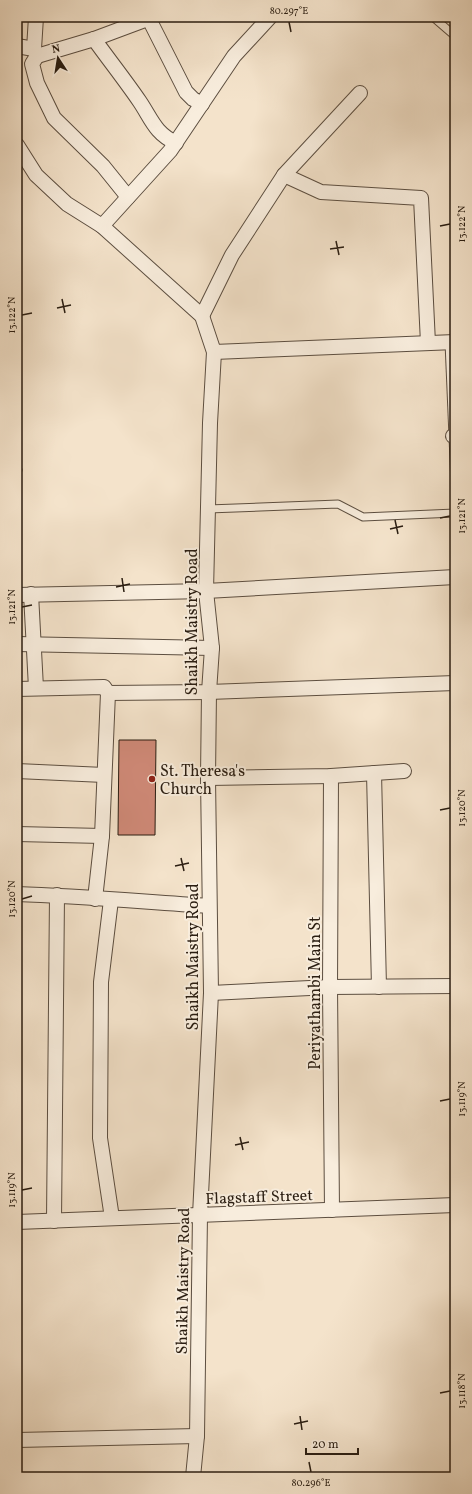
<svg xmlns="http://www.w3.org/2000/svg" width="472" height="1494" font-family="Vollkorn,serif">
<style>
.building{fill:#cf8977;stroke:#2a1d11}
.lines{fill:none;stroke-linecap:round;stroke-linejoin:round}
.lane-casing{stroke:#5c4e40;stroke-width:9}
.street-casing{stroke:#5c4e40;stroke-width:16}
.lane{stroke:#f8eddd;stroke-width:7}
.street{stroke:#f8eddd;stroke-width:14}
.ticks{fill:none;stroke:#2a1d11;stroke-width:1.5}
.poi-dot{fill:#8f2418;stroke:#f8eddd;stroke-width:1.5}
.labels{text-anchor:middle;stroke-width:4;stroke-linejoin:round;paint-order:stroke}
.street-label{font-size:16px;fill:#2a1d11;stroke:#f8eddd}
.poi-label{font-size:16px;fill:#2a1d11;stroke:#f8eddd;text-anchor:start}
.neatline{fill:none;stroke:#2a1d11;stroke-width:1.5}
.ticks-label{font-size:10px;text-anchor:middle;fill:#2a1d11}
</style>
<rect width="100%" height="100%" fill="#f4e3cb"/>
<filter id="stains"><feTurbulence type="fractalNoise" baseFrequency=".005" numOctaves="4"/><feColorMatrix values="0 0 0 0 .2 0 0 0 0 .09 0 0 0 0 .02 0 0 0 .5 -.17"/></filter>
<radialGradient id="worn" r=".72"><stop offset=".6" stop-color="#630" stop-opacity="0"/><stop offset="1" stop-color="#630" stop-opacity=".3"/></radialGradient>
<path class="building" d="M119,740H156L155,835H118Z"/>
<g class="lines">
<defs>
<g id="lane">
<path d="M433,17L455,36"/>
<path d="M449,342L455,484"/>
<path d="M17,470H18"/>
<path d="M208,509L338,504L363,517L455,513"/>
</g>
<g id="street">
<path d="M148,17L186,92L193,99L202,104"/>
<path d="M94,39C109,60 125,80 140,102C152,120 155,133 176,143"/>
<path d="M17,46L34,49L37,56L94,39L153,17"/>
<path d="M34,49L36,17"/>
<path d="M37,56L32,64L37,83L54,118L103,166L128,197"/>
<path d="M17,145L36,175L67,204L102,226"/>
<path d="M284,175L321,192L421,198L428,343"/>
<path d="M202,316L232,255L284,175L360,93"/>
<path d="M214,352L455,342"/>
<path d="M453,436L455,435"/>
<path d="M31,594L36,688"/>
<path d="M17,595L206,591L455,577"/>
<path d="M17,644L212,648"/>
<path d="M17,689L104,687L108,693L102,836L95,899"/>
<path d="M108,693L209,692L455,683"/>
<path d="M17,771L104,775"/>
<path d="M374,773L379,987"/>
<path d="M331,776L330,987L332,1210"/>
<path d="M208,778L331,776L404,771"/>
<path d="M17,834L102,836"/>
<path d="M17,894C81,896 145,902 209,906"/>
<path d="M111,900L101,982L100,1138L112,1218"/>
<path d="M211,993L330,987L455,986"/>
<path d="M54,1221L57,895"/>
<path d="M17,1222L455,1205"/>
<path d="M17,1440L197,1436"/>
<path d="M193,1477L197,1436L200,1215L211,993L208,778L209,692L212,648L206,591L210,423L214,352L202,316L102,226L170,151L234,56L270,17"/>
</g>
</defs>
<use href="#lane" class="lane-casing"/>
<use href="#street" class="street-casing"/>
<use href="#lane" class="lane"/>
<use href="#street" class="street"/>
</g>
<path class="ticks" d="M289,22L291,32M440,226L450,224M336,241L339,255M330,249L344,247M62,299L65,313M57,308L71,305M22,315L32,313M440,518L450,516M395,520L398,534M390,529L403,526M122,578L124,592M116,587L130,584M22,607L32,605M440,810L450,808M181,858L184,871M175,866L189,863M22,899L32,896M440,1101L450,1099M240,1137L243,1150M235,1145L249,1142M22,1190L32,1188M440,1393L450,1391M300,1416L302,1430M294,1424L308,1421M309,1462L311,1472"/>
<circle class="poi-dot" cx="152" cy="779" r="4"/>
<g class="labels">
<g class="street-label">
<text transform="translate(191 622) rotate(-90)" y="6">Shaikh Maistry Road</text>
<text transform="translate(192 957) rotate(-90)" y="6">Shaikh Maistry Road</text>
<text transform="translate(314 993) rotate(-90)" y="6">Periyathambi Main St</text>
<text transform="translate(259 1196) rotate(-2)" y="6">Flagstaff Street</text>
<text transform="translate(182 1281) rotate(-89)" y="6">Shaikh Maistry Road</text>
</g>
<g class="poi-label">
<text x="160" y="776">St. Theresa's<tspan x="160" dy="18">Church</tspan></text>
</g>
</g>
<rect width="472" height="1494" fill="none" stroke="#f4e3cb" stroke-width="44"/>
<g transform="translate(58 58) rotate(348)" stroke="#f8eddd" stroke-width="3" paint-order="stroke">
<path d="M0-3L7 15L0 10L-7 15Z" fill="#2a1d11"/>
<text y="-6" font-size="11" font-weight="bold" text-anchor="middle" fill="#2a1d11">N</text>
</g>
<path d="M306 1448v6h52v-6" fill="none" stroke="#2a1d11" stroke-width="2"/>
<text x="312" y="1448" font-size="12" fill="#2a1d11" stroke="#f8eddd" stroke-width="3" paint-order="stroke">20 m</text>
<rect x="22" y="22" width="428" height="1450" class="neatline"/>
<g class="ticks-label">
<text x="289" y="14">80.297°E</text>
<text transform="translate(461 224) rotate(-90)" y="4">13.122°N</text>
<text transform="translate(11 315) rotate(-90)" y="4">13.122°N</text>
<text transform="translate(461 516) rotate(-90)" y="4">13.121°N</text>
<text transform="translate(11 607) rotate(-90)" y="4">13.121°N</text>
<text transform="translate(461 808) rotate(-90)" y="4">13.120°N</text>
<text transform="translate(11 899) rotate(-90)" y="4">13.120°N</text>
<text transform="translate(461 1099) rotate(-90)" y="4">13.119°N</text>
<text transform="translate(11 1190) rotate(-90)" y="4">13.119°N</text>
<text transform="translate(461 1391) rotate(-90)" y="4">13.118°N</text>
<text x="311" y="1486">80.296°E</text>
</g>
<rect width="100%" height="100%" filter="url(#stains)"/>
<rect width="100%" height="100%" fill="url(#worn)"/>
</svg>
